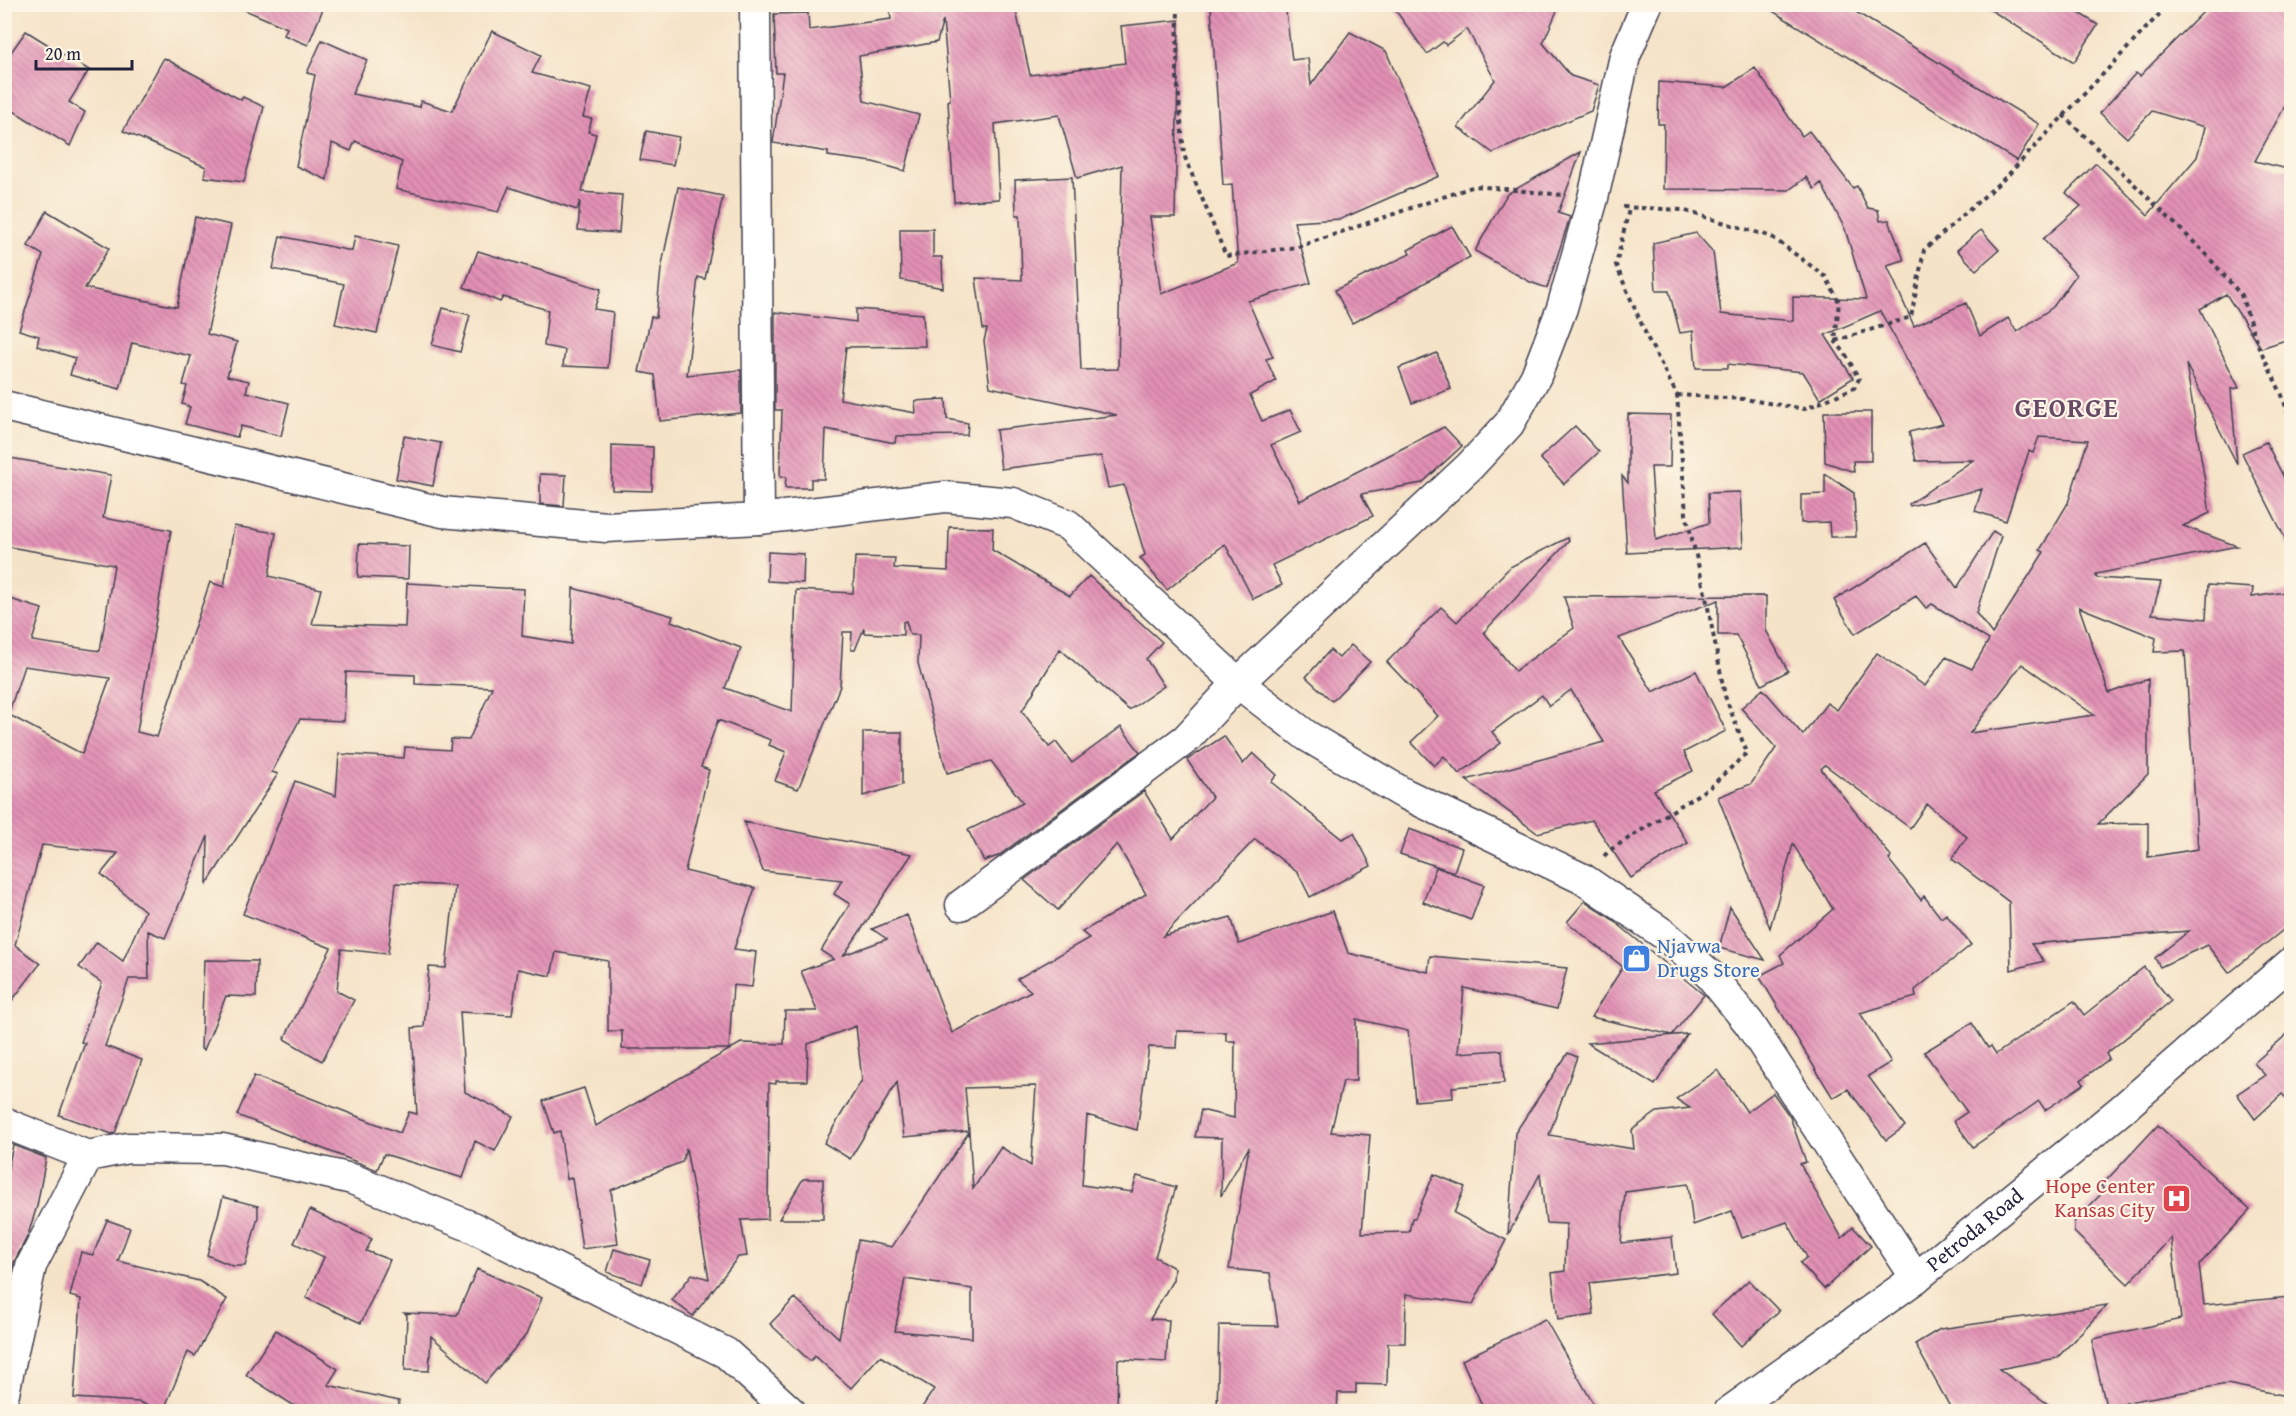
<svg xmlns="http://www.w3.org/2000/svg" width="2296" height="1416" font-family="'Gentium Book Plus',serif">
<style>
.building{fill:url(#building-back-hatch);fill-rule:evenodd}
.lines{fill:none;stroke-linecap:round;stroke-linejoin:round}
.street-casing{stroke:#423f50;stroke-width:33}
.path{stroke:#423f50;stroke-width:4;stroke-dasharray:4.5 4.5;stroke-linecap:butt}
.street{stroke:#fff;stroke-width:30}
.labels{text-anchor:middle;stroke-width:4.5;stroke-linejoin:round;paint-order:stroke}
.shop-label{font-size:21px;fill:#366cbe;stroke:#fcf5e5;text-anchor:start}
.health-label{font-size:21px;fill:#be3a42;stroke:#fcf5e5;text-anchor:end}
.street-label{font-size:21px;fill:#22223b;stroke:#fcf5e5}
.district-label{font-size:27px;font-weight:bold;letter-spacing:1.5px;fill:#664966;stroke:#fcf5e5}
</style>
<defs>
<pattern id="building-back-hatch" width="6" height="6" patternUnits="userSpaceOnUse" patternTransform="scale(1.5)"><rect width="6" height="6" fill="#e391b5"/><path d="M-1 5l2 2M0 0l6 6M5-1l2 2" fill="none" stroke="#b87694"/></pattern>
</defs>
<rect width="100%" height="100%" fill="#fcf5e5"/>
<filter id="ink" filterUnits="userSpaceOnUse"><feTurbulence type="fractalNoise" baseFrequency=".0167" numOctaves="2"/><feDisplacementMap in="SourceGraphic" scale="12" xChannelSelector="R" yChannelSelector="G"/><feConvolveMatrix kernelMatrix="1 2 1 2 8 2 1 2 1" color-interpolation-filters="sRGB"/></filter>
<filter id="wash" filterUnits="userSpaceOnUse"><feTurbulence type="fractalNoise" baseFrequency=".008" numOctaves="4" result="noise"/><feDisplacementMap in="SourceGraphic" scale="24" xChannelSelector="R" yChannelSelector="G"/><feGaussianBlur stdDeviation="1.35" result="paint"/><feColorMatrix in="noise" values="0 0 0 0 0 0 0 0 0 0 0 0 0 0 0 0 0 1.4 0 .05"/><feComposite in="paint" operator="in"/></filter>
<g filter="url(#wash)">
<rect width="100%" height="100%" fill="#f5e3c8"/>
<g id="blocks">
<g class="building">
<path d="M231,4H325L308,45L284,35L287,28Z"/>
<path d="M889,4L1015,6L1030,75L1125,63L1121,26L1179,20L1175,217H1150L1161,294L1238,263L1232,184L1223,185L1211,8L1234,4H1285L1292,60L1308,58L1311,85L1350,32L1386,51L1439,176L1341,219L1294,222L1311,283L1248,301L1273,357L1266,359L1276,381L1250,395L1262,421L1290,410L1301,432L1271,445L1300,501L1444,427L1462,446L1422,483L1361,494L1373,516L1272,565L1282,585L1253,599L1225,544L1167,590L1140,558L1145,555L1124,485L1108,488L1101,456L1001,469L996,430L1117,415L990,387L984,341L987,329H983L976,278L1022,280L1020,215H1016L1015,180L1072,177L1081,370L1118,369L1122,165L1077,178L1059,115L995,124L999,199L954,202L948,101L950,100L943,20L937,42L859,56L864,101L919,115L905,171L873,162L828,156V152L773,143L783,73H776L774,14L808,13L809,30L891,19Z"/>
<path d="M1391,4H1560L1543,43L1571,76L1599,85L1591,111L1493,153L1458,127L1495,80L1467,29L1446,45L1443,42L1427,54Z"/>
<path d="M1761,4H1843L2039,124L2017,161Z"/>
<path d="M1981,4H2065L2098,25L2074,62Z"/>
<path d="M2211,4H2292V93L2255,161L2292,170V338L2261,348L2226,294L2200,309L2239,388L2231,389L2237,464L2186,364L2210,513L2183,526L2237,546L2096,574L2097,578L2161,582L2152,614L2206,619L2208,585L2253,588L2252,597L2292,591V923L2229,973L2207,945L2160,967L2155,958L2189,931L2031,944L2044,961L2011,970L2009,902L1952,859L1967,837L1927,804L1910,828L1825,765L1821,769L1891,856L1889,860L1921,900L1924,896L1941,918L1946,914L1971,945L1915,990L1916,997L1860,1013L1891,1062L1868,1076L1905,1126L1886,1140L1848,1089L1833,1098L1759,976L1784,963L1780,955L1833,909L1793,844L1770,928L1718,797L1751,784L1776,748L1741,708L1763,689L1803,735L1827,703L1837,710L1877,653L1925,686L1946,657L1972,669L1989,640L1932,604L1926,608L1916,596L1855,634L1834,600L1925,543L1957,588L1993,531L2001,536L1976,613L1992,634L2044,552L2040,550L2068,503L2088,440L2039,437L2033,453L2029,451L2006,521L1975,511L1982,489L1910,506L1909,504L1973,460L1916,461L1909,432L1943,424L1880,311L1825,335L1853,378L1820,399L1803,372L1728,364V368H1696L1693,331L1680,333L1669,291H1656L1653,243L1696,233L1713,252L1721,314L1793,321V297L1866,299L1845,229L1821,183L1814,189L1806,177L1789,190L1663,189L1664,124H1658L1659,82L1726,87L1755,68L1802,136L1809,131L1853,188L1857,186L1868,208L1878,210L1880,221L1889,220L1904,260L1887,265L1914,326L1966,303L1980,336L2008,318L2017,332L2053,307L2076,275L2043,239L2081,206L2066,193L2096,163L2148,215L2197,157L2205,127L2152,111L2127,138L2100,113L2136,73L2140,76ZM2079,607L2156,638L2154,652L2185,651L2198,849L2148,857V823L2098,824L2148,774V679L2109,693ZM2022,664L2094,715L1970,733Z"/>
<path d="M26,31L89,70L69,102L85,112L70,146L4,105V62Z"/>
<path d="M492,31L541,55L532,73L591,89L583,117L592,119L588,132L596,134L582,192L622,195L619,233L578,230L580,201L577,210L509,187L498,212L396,189L402,162L355,141L351,151L332,143L327,180L296,166L315,75L307,73L322,40L367,60L352,94L420,107L421,101L452,111Z"/>
<path d="M164,58L241,100L243,97L264,107L244,182L204,177L206,167L123,131Z"/>
<path d="M646,131L679,137L673,165L640,160Z"/>
<path d="M1581,152L1558,213L1570,217L1547,288L1530,282L1475,251L1507,194Z"/>
<path d="M678,187L723,196L705,279L698,277L687,375L741,370V413L660,421L655,375L639,372L651,317L656,318L661,269Z"/>
<path d="M47,211L109,248L85,288L177,307L195,217L231,225L207,334L237,342L227,376L249,381L246,392L289,403L281,436L241,426L237,437L185,424L190,407L182,404L187,386L183,385L191,356L132,343L120,389L70,375L75,358L37,346L39,336L19,330L43,255L28,246Z"/>
<path d="M1452,226L1470,257L1398,298V300L1352,323L1335,290L1410,254L1408,250Z"/>
<path d="M900,229H933V257H942L943,288L901,280Z"/>
<path d="M1981,230L1999,250L1976,270L1957,250Z"/>
<path d="M280,236L352,251L355,236L398,246L377,333L335,324L344,284L273,269Z"/>
<path d="M478,251L601,289L594,309L613,312L608,368L563,366L565,350L544,346L548,310L503,297L500,302L464,287Z"/>
<path d="M443,308L470,315L460,352L432,345Z"/>
<path d="M856,309L923,314L925,346L846,347L840,399L916,413L915,401L946,399L947,419L968,423L967,435L896,436L895,443L826,429L824,479H811V488H785L786,477H780L782,410H775V312L856,322Z"/>
<path d="M1437,353L1451,389L1412,403L1399,368Z"/>
<path d="M1824,412H1871V461H1853L1854,472L1825,462Z"/>
<path d="M1628,414L1671,415L1670,467H1651L1656,540L1709,523L1708,493L1740,492L1743,547L1627,553L1622,476L1628,483Z"/>
<path d="M1575,426L1599,452L1564,484L1540,458Z"/>
<path d="M404,436L441,443L433,486L396,479Z"/>
<path d="M2266,442L2292,494V552L2242,453Z"/>
<path d="M612,445L653,447L652,491L612,490Z"/>
<path d="M4,457L111,475L103,518L171,530L137,732L157,737L210,582L224,587L234,526L276,533L269,576L321,589L312,624L405,627L407,583L524,589L522,636L571,644L573,588L673,616L671,621L741,648L725,688L792,712L796,590L853,593L855,557L895,558L894,568L948,571L949,527L993,528L992,550L1070,596L1089,576L1162,642L1146,659L1164,686L1129,710L1060,649L1022,711L1049,747L1056,742L1072,763L1121,727L1140,752L998,856L984,861L968,830L1023,803L991,761L947,773L918,663L919,635H910L906,621L903,622V635L864,633V628L855,650H851L852,632H843L840,686L798,789L775,781L786,752L769,745L771,740L718,720L701,767L709,770L685,871L755,888L734,949L756,952L752,987L733,985L729,1049H622V1031H608V961L556,952L551,976L518,969L512,1015L460,1012L465,1092L513,1116L495,1151L475,1141L463,1178L384,1154L377,1170L237,1115L254,1076L400,1133L409,1112L417,1114L412,1028L424,1027L429,967L446,968L455,886L396,883L388,954L341,949L337,991L354,1000L322,1061L284,1039L331,948L243,914L295,781L336,796L339,754L404,758L405,747L450,750L451,739L469,740L492,687L415,684V675L346,672L344,721L300,719L272,772L278,774L207,884L208,836L165,938L148,931L149,979H129L105,1046L142,1060L115,1133L112,1134L59,1115L85,1043L81,1042L102,983L79,967L97,942L123,961L145,911L101,874L118,853L42,845L15,945L40,964L4,1011V712L82,754L110,678L24,666L10,709L4,708V597L42,609L32,641L100,651L114,565L4,546Z"/>
<path d="M540,474L566,475L564,506L540,504Z"/>
<path d="M1825,474L1854,493L1856,537H1830L1829,522L1801,523V495L1825,494Z"/>
<path d="M1567,538L1569,541L1484,632L1515,671L1574,628L1564,597L1766,596V630L1788,671L1762,685L1736,635H1718V600L1619,638L1653,692L1696,671L1726,731L1684,752L1693,771L1654,790L1688,843L1631,878L1592,820L1537,833L1466,780L1604,742L1571,690L1549,706L1542,695L1492,732L1501,743L1459,774L1444,756L1434,766L1411,742L1438,716L1387,662L1441,607L1457,622L1510,567Z"/>
<path d="M359,544L409,546L408,579L358,577Z"/>
<path d="M768,552L804,554L803,583L767,581Z"/>
<path d="M1351,645L1370,662L1332,701L1306,677L1330,650L1339,658Z"/>
<path d="M863,732H902V785L863,796Z"/>
<path d="M1224,736L1243,764L1253,753L1277,775L1271,782L1342,839L1354,833L1371,866L1310,897L1298,873L1255,839L1163,936L1231,917L1239,944L1333,911L1348,953L1428,972L1430,956L1567,968L1557,1009L1464,988L1458,1053L1502,1050L1504,1083L1452,1087L1453,1098L1415,1101L1408,1031L1356,1019V1081H1343L1331,1132L1370,1135L1362,1233L1409,1232L1412,1218H1415L1434,1174L1465,1187L1454,1213L1506,1240L1473,1304L1406,1294L1405,1343H1388L1387,1385L1356,1384V1393H1338L1337,1412H1217L1219,1325L1278,1326L1270,1273L1229,1269L1249,1147L1221,1196L1222,1138L1195,1137L1201,1110L1234,1118L1235,1041H1226V1032L1177,1031L1176,1048L1149,1047L1137,1130L1087,1115L1082,1185L1132,1192L1137,1176L1176,1187L1155,1257L1174,1268L1173,1280L1150,1319L1169,1320L1166,1362L1118,1359L1117,1412H919L934,1389L880,1356L851,1388L815,1356L810,1361L770,1324L795,1298L839,1338L858,1240L892,1247L969,1132L973,1189L1001,1147L1031,1166L1036,1086L965,1088L969,1131L904,1137L897,1082L850,1159L824,1143L862,1080L856,1026L808,1044L807,1081H776V1084L769,1083L768,1219L741,1220L747,1256L738,1257L693,1316L672,1300L692,1274L709,1279L686,1148L682,1162L611,1190L618,1244L582,1249L572,1178L567,1179L560,1131L554,1133L543,1101L584,1088L596,1126L741,1043L784,1044L785,1011H817L801,971L834,959L821,951L850,904L834,894L842,880L763,871L744,822L912,854L844,955L887,939L872,929L907,915L952,1033L1031,991L1017,979L1089,938L1082,932L1146,894L1117,844L1058,910L1024,880L1144,791L1173,839L1212,797L1187,760ZM905,1279L972,1289V1338L895,1331Z"/>
<path d="M1409,829L1462,848L1454,872L1400,854Z"/>
<path d="M1436,867L1484,885L1471,920L1423,902Z"/>
<path d="M1585,901L1613,920L1704,995L1672,1035L1591,1017L1623,967L1567,922Z"/>
<path d="M1730,907L1765,960L1719,948Z"/>
<path d="M204,960L257,961L256,997L226,996L204,1050L201,1049Z"/>
<path d="M2144,967L2171,1001L2106,1054L2109,1059L2081,1080L2084,1084L2045,1110L2039,1101L1973,1147L1954,1121L1967,1112L1924,1052L1972,1023L1988,1048L1991,1046L1996,1054L2074,1001L2084,1015Z"/>
<path d="M2292,1030V1104L2282,1094L2255,1119L2237,1094L2265,1075L2254,1063Z"/>
<path d="M1687,1034L1655,1085L1587,1043Z"/>
<path d="M1568,1053L1577,1057L1549,1135L1634,1149L1632,1130L1657,1112L1690,1108L1676,1099L1718,1070L1747,1112L1773,1093L1790,1117L1806,1162L1800,1164L1842,1238L1853,1227L1871,1246L1824,1289L1800,1263L1807,1257L1787,1222L1742,1238L1732,1211L1693,1225L1688,1184L1625,1192L1621,1243L1672,1237L1676,1273L1590,1283L1594,1315L1558,1320L1552,1273L1565,1271L1566,1224L1546,1223L1540,1174L1508,1235L1515,1133Z"/>
<path d="M2158,1125L2250,1210L2199,1265L2204,1305L2290,1297L2292,1397L2227,1384L2106,1406L2093,1350V1339L2181,1319L2171,1238L2128,1284L2074,1232V1222L2105,1190L2101,1186Z"/>
<path d="M13,1145L46,1158L37,1206L28,1235L14,1262L8,1290L4,1289V1187Z"/>
<path d="M803,1179H823V1219H779Z"/>
<path d="M223,1197L258,1206V1217L245,1266H233L207,1255Z"/>
<path d="M310,1210L372,1239L366,1251L390,1260L361,1323L306,1298L324,1257L294,1243Z"/>
<path d="M107,1220L130,1228L118,1261L199,1281L227,1299L195,1356L188,1352L163,1412L139,1402L74,1398L81,1299L70,1296L81,1252L93,1255Z"/>
<path d="M614,1249L650,1260L642,1284L607,1272Z"/>
<path d="M477,1269L542,1298L527,1334L485,1383L431,1336L429,1371L405,1370L407,1315L404,1313L457,1315Z"/>
<path d="M1749,1280L1779,1311L1741,1346L1712,1314Z"/>
<path d="M2107,1305L2057,1358L1999,1369L2059,1412H1953L1915,1344L1940,1329Z"/>
<path d="M1545,1319L1598,1412H1485L1462,1360Z"/>
<path d="M276,1330L338,1369L328,1385L399,1401L398,1412H304L246,1375Z"/>
</g>
</g>
</g>
<g filter="url(#ink)">
<use href="#blocks" fill-opacity="0" stroke="#423f50" stroke-width="1.5"/>
<g class="lines">
<defs>
<g id="street">
<path d="M755,4L759,519"/>
<path d="M4,406L442,512L606,527L759,519L945,497L1013,503L1068,525L1238,683L1307,736L1403,793L1583,879L1665,935L1710,975L1749,1023L1916,1278"/>
<path d="M961,905L1186,739L1238,683L1470,466L1509,424L1536,376L1562,308L1593,198L1625,56L1647,4"/>
<path d="M4,1123L88,1156"/>
<path d="M4,1393L31,1266L88,1156L128,1148L223,1149L352,1179L472,1227L726,1353L791,1412"/>
<path id="s1" d="M1729,1412L1916,1278L2121,1110L2292,962"/>
</g>
</defs>
<use href="#street" class="street-casing"/>
<g class="path">
<path d="M1178,4L1177,76L1184,155L1226,256L1298,247L1475,186L1563,195"/>
<path d="M2063,115L2205,253L2241,295L2257,343L2282,395L2292,426"/>
<path d="M1623,207L1682,210L1772,237L1826,277L1839,302L1835,341L1911,317L1924,250L2007,176L2169,4"/>
<path d="M1677,395L1744,399L1805,409L1854,388L1859,379L1845,353L1835,341"/>
<path d="M1604,856L1610,850L1710,787L1747,753L1725,696L1706,597L1686,514L1677,395L1648,339L1616,265L1629,209"/>
</g>
<use href="#street" class="street"/>
</g>
</g>
<defs>
<symbol id="shop-square" viewBox="-11 -11 22 22"><rect x="-9" y="-9" width="18" height="18" rx="4" fill="#3f7fe0" stroke="#fcf5e5"/><path d="M-5-2.5h2.3a2.7 3.5 0 0 1 5.4 0H5L5.5 6h-11ZM-1.5-2.5h3a1.5 2.3 0 0 0-3 0Z" fill="#fff"/></symbol>
<symbol id="hospital-square" viewBox="-11 -11 22 22"><rect x="-9" y="-9" width="18" height="18" rx="4" fill="#e0444e" stroke="#fcf5e5"/><path d="M-5-5h3v3.5h4V-5h3V5h-3V1.5h-4V5h-3Z" fill="#fff"/></symbol>
</defs>
<g fill-rule="evenodd">
<use href="#shop-square" x="1620" y="942" width="33" height="33"/>
<use href="#hospital-square" x="2160" y="1182" width="33" height="33"/>
</g>
<g class="labels">
<g class="shop-label">
<text x="1657" y="953">Njavwa<tspan x="1657" dy="24">Drugs Store</tspan></text>
</g>
<g class="health-label">
<text x="2155" y="1193">Hope Center<tspan x="2155" dy="24">Kansas City</tspan></text>
</g>
<g class="street-label">
<text dy="7" stroke="none"><textPath href="#s1" startOffset="306">Petroda Road</textPath></text>
</g>
<g class="district-label">
<text x="2067" y="417">GEORGE</text>
</g>
</g>
<rect width="2296" height="1416" fill="none" stroke="#fcf5e5" stroke-width="24"/>
<path d="M36 60v9h96v-9" fill="none" stroke="#22223b" stroke-width="3"/>
<text x="45" y="60" font-size="18" fill="#22223b" stroke="#fcf5e5" stroke-width="4.5" paint-order="stroke">20 m</text>
</svg>
